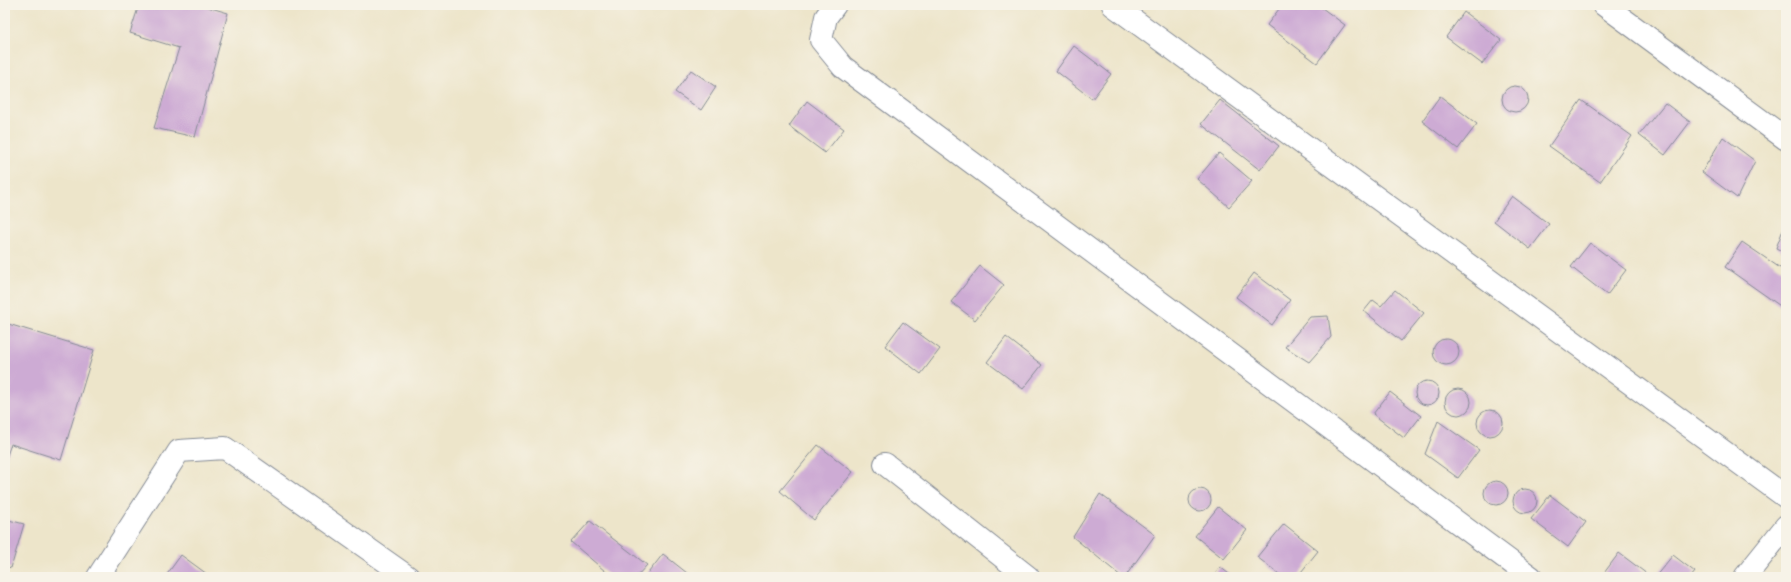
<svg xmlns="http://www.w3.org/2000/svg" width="1791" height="582" font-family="Cardo,serif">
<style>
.building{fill:#cdabd4}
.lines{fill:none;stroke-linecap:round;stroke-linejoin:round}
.minor-casing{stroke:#848a94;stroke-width:24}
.minor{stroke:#fff;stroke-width:22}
</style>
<rect width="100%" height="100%" fill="#f7f3e8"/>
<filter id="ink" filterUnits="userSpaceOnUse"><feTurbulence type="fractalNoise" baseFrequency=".025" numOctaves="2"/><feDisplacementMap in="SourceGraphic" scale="8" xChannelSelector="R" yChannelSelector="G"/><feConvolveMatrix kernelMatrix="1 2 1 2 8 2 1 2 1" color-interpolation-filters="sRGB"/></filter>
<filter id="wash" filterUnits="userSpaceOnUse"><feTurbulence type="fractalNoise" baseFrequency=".012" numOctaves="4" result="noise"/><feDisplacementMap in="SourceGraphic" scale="16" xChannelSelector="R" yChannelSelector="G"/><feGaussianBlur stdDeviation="0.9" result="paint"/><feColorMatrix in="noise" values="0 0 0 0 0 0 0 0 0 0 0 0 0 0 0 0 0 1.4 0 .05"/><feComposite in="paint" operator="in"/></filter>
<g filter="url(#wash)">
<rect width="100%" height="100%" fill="#ede5ca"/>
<g id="blocks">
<g class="building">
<path d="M139,5H201L228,13L195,137L154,128L179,48L130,33Z"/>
<path d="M1282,5H1318L1345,25L1317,63L1267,25Z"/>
<path d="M1464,12L1501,40L1482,64L1446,37Z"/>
<path d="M1074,46L1111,74L1092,99L1056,71Z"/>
<path d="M691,70L716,87L701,110L675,92Z"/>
<circle cx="1515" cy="99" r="13"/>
<path d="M1440,96L1477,124L1458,149L1422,121Z"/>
<path d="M1220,100L1279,146L1260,170L1201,124Z"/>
<path d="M1581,100L1632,136L1600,182L1549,146Z"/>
<path d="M807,101L844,129L825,153L789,126Z"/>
<path d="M1665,103L1690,122L1665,155L1639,135Z"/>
<path d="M1723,137L1755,161L1737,198L1702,172Z"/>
<path d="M1219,153L1252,181L1229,207L1197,179Z"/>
<path d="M1512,196L1549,224L1530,249L1494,221Z"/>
<path d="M1786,222V253L1776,248Z"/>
<path d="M1742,242L1786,272V310L1725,267Z"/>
<path d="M1590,243L1626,270L1607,295L1571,267Z"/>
<path d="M980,266L1004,285L975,320L951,302Z"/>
<path d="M1254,273L1290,300L1272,325L1236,297Z"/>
<path d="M1395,290L1424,313L1401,341L1364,311L1373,300L1381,306Z"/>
<path d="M1328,316L1331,337L1309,362L1285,347L1310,317Z"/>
<path d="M903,322L940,349L921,374L885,346Z"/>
<path d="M5,323L94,350L61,460L11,444L5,461Z"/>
<path d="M1006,337L1042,365L1023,389L987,362Z"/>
<circle cx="1446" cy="352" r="13"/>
<circle cx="1427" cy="393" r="12"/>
<circle cx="1458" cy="402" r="13"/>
<path d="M1390,392L1421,416L1404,438L1373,414Z"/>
<circle cx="1490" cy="423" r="13"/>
<path d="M1438,421L1479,450L1458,478L1425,454Z"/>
<path d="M818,445L853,472L814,520L780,491Z"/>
<circle cx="1496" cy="493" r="12"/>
<circle cx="1200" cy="500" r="11"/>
<circle cx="1525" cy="501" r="12"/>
<path d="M1100,494L1155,535L1125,577H1122L1073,537Z"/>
<path d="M1550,495L1586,522L1568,547L1531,519Z"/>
<path d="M1218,507L1247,530L1224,559L1195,536Z"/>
<path d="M5,519L24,524L11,568L5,566Z"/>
<path d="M590,521L647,565L636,577H612L571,542Z"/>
<path d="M1284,524L1318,551L1297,577H1283L1257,557Z"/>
<path d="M1619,553L1651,577H1601Z"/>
<path d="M663,554L692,577H645Z"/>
<path d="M181,555L211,577H165Z"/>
<path d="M1673,555L1695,572L1691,577H1655Z"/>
<path d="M1220,567L1233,577H1213Z"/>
</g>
</g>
</g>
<g filter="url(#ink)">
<use href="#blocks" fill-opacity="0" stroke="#848a94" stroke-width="1"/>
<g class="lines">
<defs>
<g id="minor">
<path d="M835,5L826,17L821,40L843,67L1531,577"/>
<path d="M1113,5L1786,497"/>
<path d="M1604,5L1786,139"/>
<path d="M885,464L1028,577"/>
<path d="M98,577L179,451L225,448L408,577"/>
<path d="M1745,577L1786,526"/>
</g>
</defs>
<use href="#minor" class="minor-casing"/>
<use href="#minor" class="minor"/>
</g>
</g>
<rect width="1791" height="582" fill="none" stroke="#f7f3e8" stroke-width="20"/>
</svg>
